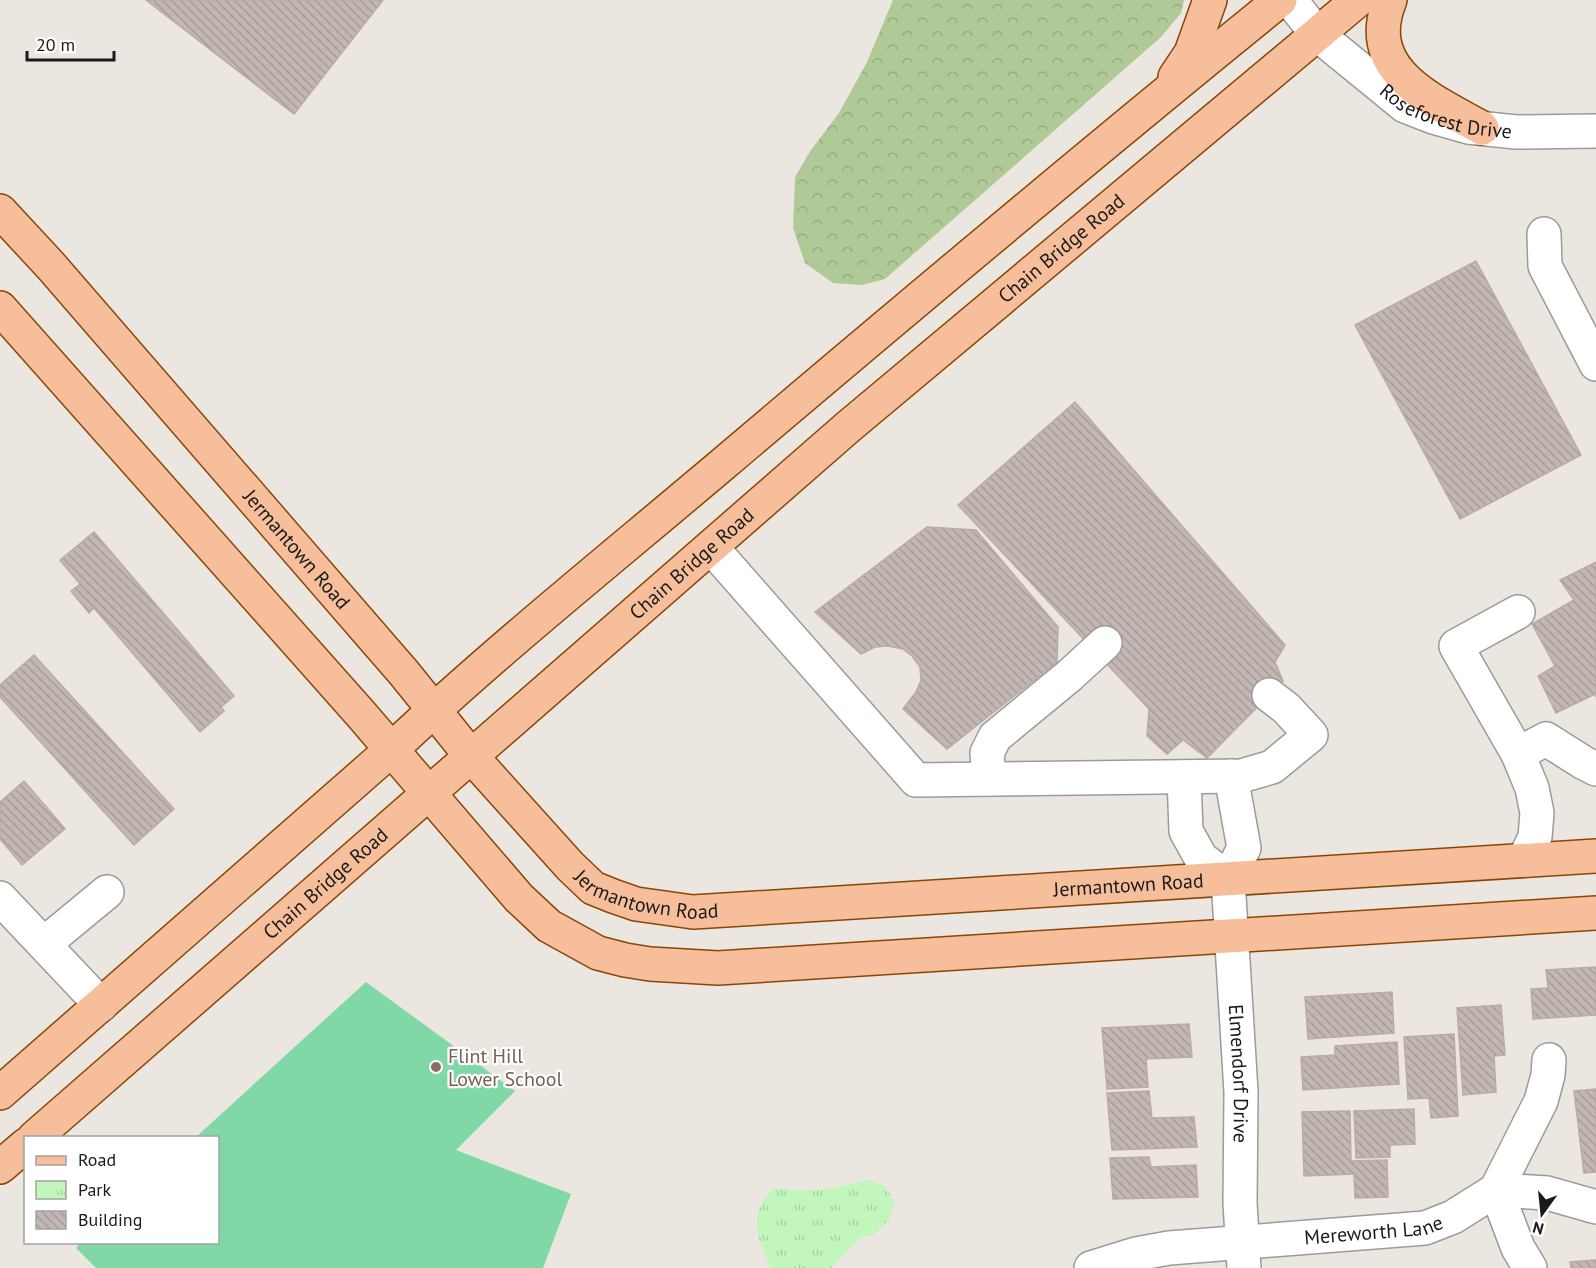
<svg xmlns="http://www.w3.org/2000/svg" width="1596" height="1268" font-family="'PT Sans',sans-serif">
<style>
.forest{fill:url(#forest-crowns)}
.park{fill:url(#park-tufts)}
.pitch{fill:#81d8a7}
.building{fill:url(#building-back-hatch);stroke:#bcaaa3;stroke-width:1.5}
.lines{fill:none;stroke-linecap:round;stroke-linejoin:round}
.minor-casing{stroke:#9b9b9b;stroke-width:36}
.major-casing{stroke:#894707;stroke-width:36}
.minor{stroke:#fff;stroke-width:33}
.major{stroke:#f6be9a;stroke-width:33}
.education-dot{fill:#8d6e63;stroke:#fff;stroke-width:2}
.labels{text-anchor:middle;stroke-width:4.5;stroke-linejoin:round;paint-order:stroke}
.street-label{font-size:20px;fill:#1a1a1a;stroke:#fff}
.education-label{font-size:20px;fill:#785e54;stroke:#fff;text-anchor:start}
</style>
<defs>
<pattern id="forest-crowns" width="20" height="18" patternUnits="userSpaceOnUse" patternTransform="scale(1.5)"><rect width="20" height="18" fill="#afc997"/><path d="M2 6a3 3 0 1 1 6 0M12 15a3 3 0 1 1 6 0" fill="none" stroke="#96ac82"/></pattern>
<pattern id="park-tufts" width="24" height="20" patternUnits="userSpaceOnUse" patternTransform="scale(1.5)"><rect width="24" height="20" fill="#c3f6bd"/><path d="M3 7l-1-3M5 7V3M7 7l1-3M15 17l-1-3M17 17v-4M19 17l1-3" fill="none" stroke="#a7d2a2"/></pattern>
<pattern id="building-back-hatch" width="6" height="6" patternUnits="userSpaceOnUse" patternTransform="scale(1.5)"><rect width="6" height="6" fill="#c3b7b4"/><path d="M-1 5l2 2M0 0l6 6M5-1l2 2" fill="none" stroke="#a79d9a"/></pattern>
</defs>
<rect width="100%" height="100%" fill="#ece6e0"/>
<path class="forest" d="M893,0H1184L1181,13L1161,37L885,279L862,285L833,283L805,263L793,228L795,177L811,150L839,113L867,62Z"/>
<path class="park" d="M870,1180L885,1186L895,1202L889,1220L873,1235L860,1238L831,1268H771C757,1239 747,1213 774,1188C793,1190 813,1192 832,1188C845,1186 857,1181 870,1180Z"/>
<path class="pitch" d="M366,982L515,1091L456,1150L571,1194L543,1268H96L76,1248L81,1242H218V1138L196,1137Z"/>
<g class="building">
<path d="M146,0H383L294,114Z"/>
<path d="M1476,261L1581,455L1460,519L1355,325Z"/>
<path d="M1075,402L1285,645L1275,662L1283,681L1207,758L1183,740L1167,754L1147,736L1149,709L958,505Z"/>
<path d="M927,527L976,530L1058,627L1057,662L947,749L903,709L916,692L921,680L920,667L912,656L903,649L888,646L875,647L861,654L815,612Z"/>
<path d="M94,532L234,696L221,707L224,711L200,732L94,608L89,613L71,591L80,584L60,560Z"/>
<path d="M1596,562V697L1595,694L1556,713L1538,676L1555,666L1532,624L1574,600L1560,580Z"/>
<path d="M34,655L174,809L134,845L0,697V685Z"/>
<path d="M24,781L65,829L22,865L0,839V802Z"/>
<path d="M1596,967V1015L1533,1019L1531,989L1548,988L1546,970Z"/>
<path d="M1392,992L1394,1033L1308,1039L1305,997Z"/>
<path d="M1501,1005L1505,1055L1494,1056L1496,1092L1463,1095L1457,1008Z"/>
<path d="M1189,1024L1192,1057L1146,1059L1148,1087L1107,1089L1102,1028Z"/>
<path d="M1454,1034L1458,1116L1431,1118L1429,1098L1408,1099L1404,1037Z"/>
<path d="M1397,1042L1399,1084L1303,1090L1301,1057L1335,1055V1046Z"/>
<path d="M1596,1089V1172L1584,1173L1574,1091Z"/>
<path d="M1149,1091L1152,1118L1194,1117L1197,1147L1112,1150L1107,1093Z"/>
<path d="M1414,1109L1415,1144L1390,1145V1157L1356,1158L1354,1111Z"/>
<path d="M1350,1111L1351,1161L1387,1160L1388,1197L1355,1198L1354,1174L1304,1176L1302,1112Z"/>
<path d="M1149,1157L1151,1167L1196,1165L1198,1197L1113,1199L1110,1158Z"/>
<path d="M1596,1260V1268H1571L1570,1262Z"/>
</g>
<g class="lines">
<defs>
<g id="minor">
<path id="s1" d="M1290,0L1318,35L1405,106L1433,117L1468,127L1516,132L1596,131"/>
<path d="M1544,234L1545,266L1596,364"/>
<path d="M711,547L916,780L1241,776L1272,767L1311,735L1286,708L1269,695"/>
<path d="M1518,612L1456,646L1518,754L1532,788L1537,813L1535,837L1524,860"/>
<path d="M1518,754L1546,739L1584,763L1596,769"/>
<path d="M1184,777L1186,831L1201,858L1228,879"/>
<path d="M989,779L987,753L995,737L1069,676L1105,643"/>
<path id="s2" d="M1228,879L1241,1092L1240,1203L1244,1268"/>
<path d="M1228,879L1244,848L1231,776"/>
<path d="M0,898L101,1005"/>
<path d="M44,944L107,892"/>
<path id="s3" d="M1091,1268L1136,1254L1169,1248L1425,1228L1453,1217L1496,1190L1541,1101L1548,1075L1549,1060"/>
<path d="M1530,1268L1518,1248L1496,1190L1547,1193L1596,1207"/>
</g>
<g id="major">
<path d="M1390,0C1361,71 1432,100 1482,128"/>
<path d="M1175,77L1191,53L1210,0"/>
<path id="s4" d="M0,211L51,266L404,673L471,756L570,866L593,888L613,896L636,904L693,912L1596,856"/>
<path d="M0,308L360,713L519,898L549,926L598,953L625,960L650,964L718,968L1596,913"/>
<path d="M0,1093L391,750C497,650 612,558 723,464C907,308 1092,152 1280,0"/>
<path id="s5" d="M34,1138L848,427L1358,0"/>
<path d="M0,1167L26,1145"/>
</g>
</defs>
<use href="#minor" class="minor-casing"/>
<use href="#major" class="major-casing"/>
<use href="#minor" class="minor"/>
<use href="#major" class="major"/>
</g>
<circle class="education-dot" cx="436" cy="1067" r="6"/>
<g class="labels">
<g class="street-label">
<text dy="7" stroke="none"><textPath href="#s1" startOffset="198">Roseforest Drive</textPath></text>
<text dy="7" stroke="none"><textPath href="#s5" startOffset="1359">Chain Bridge Road</textPath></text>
<text dy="7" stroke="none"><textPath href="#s4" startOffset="450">Jermantown Road</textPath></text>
<text dy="7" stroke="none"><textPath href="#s5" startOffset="873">Chain Bridge Road</textPath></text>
<text dy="7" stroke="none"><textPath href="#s5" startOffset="387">Chain Bridge Road</textPath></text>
<text dy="7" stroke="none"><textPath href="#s4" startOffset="1440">Jermantown Road</textPath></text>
<text dy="7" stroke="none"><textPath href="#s4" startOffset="954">Jermantown Road</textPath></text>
<text dy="7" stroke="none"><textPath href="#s2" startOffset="195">Elmendorf Drive</textPath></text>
<text dy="7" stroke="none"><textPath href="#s3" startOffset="286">Mereworth Lane</textPath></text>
</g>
<g class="education-label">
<text x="448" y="1063">Flint Hill<tspan x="448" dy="23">Lower School</tspan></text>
</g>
</g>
<rect x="24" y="1136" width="195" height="108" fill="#ffffff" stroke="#a3a3a3" stroke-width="1.5"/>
<rect x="36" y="1156" width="30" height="9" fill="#f6be9a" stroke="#a3a3a3" stroke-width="1.5"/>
<text x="78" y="1166" font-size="18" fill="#1a1a1a">Road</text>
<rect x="36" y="1181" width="30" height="18" fill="url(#park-tufts)" stroke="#a3a3a3" stroke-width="1.5"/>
<text x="78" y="1196" font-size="18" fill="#1a1a1a">Park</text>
<rect x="36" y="1211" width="30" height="18" fill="url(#building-back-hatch)" stroke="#a3a3a3" stroke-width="1.5"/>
<text x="78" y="1226" font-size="18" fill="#1a1a1a">Building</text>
<g transform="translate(1542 1214) rotate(195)" stroke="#ffffff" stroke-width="4.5" paint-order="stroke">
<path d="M0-4.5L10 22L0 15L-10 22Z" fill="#1a1a1a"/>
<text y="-9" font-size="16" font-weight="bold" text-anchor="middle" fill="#1a1a1a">N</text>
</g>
<path d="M27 51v9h87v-9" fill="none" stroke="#1a1a1a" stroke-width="3"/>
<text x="36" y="51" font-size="18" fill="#1a1a1a" stroke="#ffffff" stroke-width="4.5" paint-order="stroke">20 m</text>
</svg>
